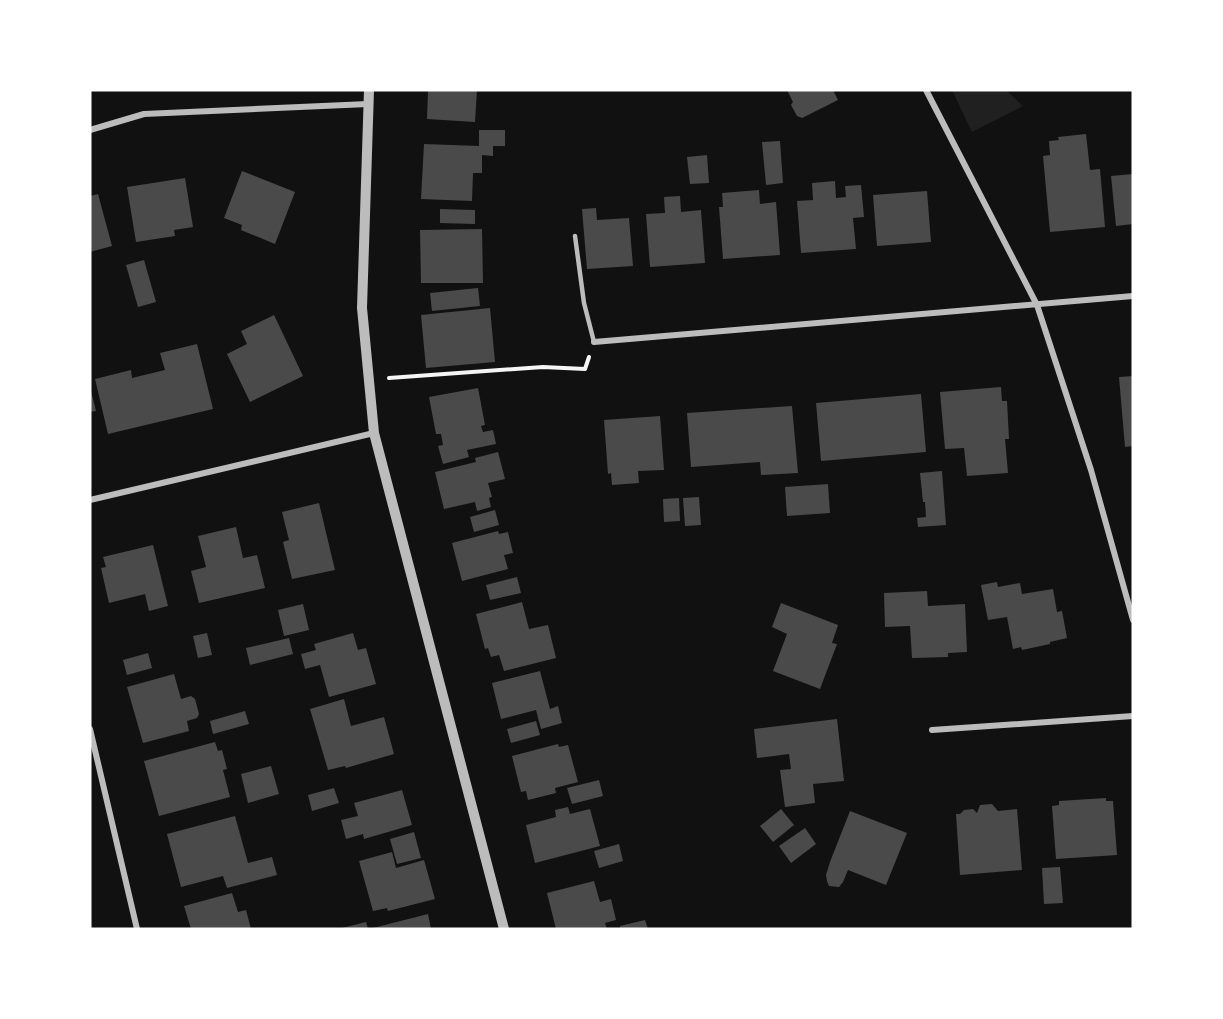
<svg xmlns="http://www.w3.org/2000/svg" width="1223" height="1019" font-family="'Golos Text',sans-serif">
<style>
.green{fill:#202020}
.building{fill:#4a4a4a}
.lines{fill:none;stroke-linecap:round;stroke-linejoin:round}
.path{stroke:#f5f5f5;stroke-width:4}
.service{stroke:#bcbcbc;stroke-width:4.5}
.minor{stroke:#bcbcbc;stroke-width:6}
.tertiary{stroke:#bcbcbc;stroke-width:10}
</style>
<rect width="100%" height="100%" fill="#111"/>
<path class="green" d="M952,90H1006L1023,106L972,132Z"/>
<g class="building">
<path d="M428,90H477L475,122L427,119Z"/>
<path d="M787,90H833L838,100L802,118L797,116L791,105L793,102Z"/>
<path d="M479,130H505V146H493V156L482,155V173H473L472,201L421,199L424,144L479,146Z"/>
<path d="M1086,134L1090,170L1100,169L1105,227L1050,232L1043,156L1050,155L1049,141L1059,140L1058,137Z"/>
<path d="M780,141L783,183L766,185L762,142Z"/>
<path d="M707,155L709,183L690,184L687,157Z"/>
<path d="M242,171L295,192L275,244L241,230L242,225L224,218Z"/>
<path d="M1133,174V224L1116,226L1111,176Z"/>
<path d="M185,178L193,227L174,230L175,236L136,242L127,187Z"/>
<path d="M835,181L836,198L846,197L845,186L861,185L864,217L853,218L856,249L801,253L797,201L813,200L812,183Z"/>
<path d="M759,190L760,204L776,202L780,255L723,259L719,207H723L722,193Z"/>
<path d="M927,191L931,242L877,246L873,195Z"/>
<path d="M98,194L112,246L90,252V196Z"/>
<path d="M680,196L681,212L701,210L705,263L650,267L646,214L665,213L664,197Z"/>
<path d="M596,208L597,220L629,218L633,266L587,269L582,209Z"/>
<path d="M440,209L475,210V224L440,223Z"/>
<path d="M482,229L483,283H421L420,230Z"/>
<path d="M144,260L156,302L138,307L126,265Z"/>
<path d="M478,288L480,306L432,311L430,293Z"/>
<path d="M490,308L495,362L426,368L421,315Z"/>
<path d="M274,315L303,376L250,402L227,354L247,344L241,331Z"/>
<path d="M197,344L213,409L108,434L95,379L131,370L132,378L165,370L160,353Z"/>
<path d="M1133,376V446L1125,447L1119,377Z"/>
<path d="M90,387L96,411L90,412Z"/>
<path d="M1001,387L1002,401H1007L1009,439H1005L1008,473L967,476L964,448L945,449L940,392Z"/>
<path d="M478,388L485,425L481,426L483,432L493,430L496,444L467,450L469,457L443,464L438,446L443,445L441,434H436L429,397Z"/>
<path d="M921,394L926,452L821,461L816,403Z"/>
<path d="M792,406L798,473L761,475L760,462L691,467L687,413Z"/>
<path d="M660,416L664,470L638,471L639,483L612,485L611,473L608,474L604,420Z"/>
<path d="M498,452L505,479L488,483L492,497L489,498L491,507L477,511L475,502L444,509L435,472L476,462L475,458Z"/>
<path d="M942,471L946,525L918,527L917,518L926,517L925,502H923L920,473Z"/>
<path d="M828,484L830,513L787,516L785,487Z"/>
<path d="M699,497L701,525L685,526L683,498Z"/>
<path d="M679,498L680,521L664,522L663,499Z"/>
<path d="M319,503L335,570L292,579L283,542L289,540L282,512Z"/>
<path d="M495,510L499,525L474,532L470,517Z"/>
<path d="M236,527L243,558L257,555L265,588L199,603L191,571L206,567L198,536Z"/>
<path d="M498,531L499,534L508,532L513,553L504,555L508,569L462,581L452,543Z"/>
<path d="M153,545L168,606L149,611L145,594L109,603L101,568L106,567L103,557Z"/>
<path d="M517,577L521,593L490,600L486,585Z"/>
<path d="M997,582L998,587L1020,583L1022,594L1053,589L1057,612L1062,611L1067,638L1050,642V644L1022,650L1021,647L1013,649L1007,617L988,620L981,585Z"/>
<path d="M927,591L928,606L965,604L967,652L948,653V657L912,658L910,626L885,627L884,593Z"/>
<path d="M522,602L529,629L548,625L556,658L504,671L499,655L491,657L488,648L485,649L476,614Z"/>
<path d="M781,603L838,625L832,643L837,644L820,689L773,671L787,634L772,627Z"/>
<path d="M303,604L309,630L284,636L278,610Z"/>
<path d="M207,633L212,655L198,658L193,636Z"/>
<path d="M353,633L358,650L366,648L376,684L329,697L320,665L305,669L301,654L316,650L314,644Z"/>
<path d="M289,638L293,654L250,665L246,648Z"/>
<path d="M148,653L152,668L127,675L123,660Z"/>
<path d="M540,671L550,709L558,706L562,723L541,729L536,710L501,719L492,683Z"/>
<path d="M174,674L181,699L191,696L195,699L199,714L197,718L187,721L189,731L143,743L127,687Z"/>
<path d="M344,699L351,726L384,717L394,754L346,768L345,766L328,770L310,709Z"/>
<path d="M245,711L249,724L213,734L210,721Z"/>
<path d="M837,719L844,781L813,784L815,803L785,807L780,770L791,769L789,754L757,758L754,729Z"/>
<path d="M536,721L540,735L511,743L507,729Z"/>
<path d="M215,742L218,751L222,750L227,769L223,770L230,797L159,816L144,761Z"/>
<path d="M558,744L559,747L568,745L578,782L555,788L556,793L528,800L526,791L521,792L512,756Z"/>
<path d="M271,766L279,794L248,803L241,774Z"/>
<path d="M599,780L603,796L572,804L567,788Z"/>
<path d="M334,788L339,803L312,811L308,795Z"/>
<path d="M402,790L412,825L364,839L363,834L346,839L341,820L358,816L354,803Z"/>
<path d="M1106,798V801H1113L1117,855L1056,859L1052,806L1059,805V801Z"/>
<path d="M992,804L998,811L1017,809L1022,870L960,875L956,814H960L964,810L973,809L977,813L980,805Z"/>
<path d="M568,807L570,814L590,809L600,846L535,863L526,825L556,817L555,810Z"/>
<path d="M781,809L794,825L773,842L760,826Z"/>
<path d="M850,811L907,833L886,885L848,870L843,882L839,887L829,886L827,881L826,875L830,862Z"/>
<path d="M235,816L248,863L272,857L277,875L227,888L223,876L181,887L167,834Z"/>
<path d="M805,828L816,844L791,863L779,846Z"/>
<path d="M414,832L421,858L397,864L390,839Z"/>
<path d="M619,844L623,861L599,868L594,851Z"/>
<path d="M392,852L396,868L424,860L435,899L388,911L387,908L373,911L359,861Z"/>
<path d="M1060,867L1063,903L1044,904L1042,868Z"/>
<path d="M594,881L600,902L611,899L616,920L605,923L607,929H556L547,893Z"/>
<path d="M232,893L238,912L246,910L251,929H191L184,906Z"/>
<path d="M428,914L431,929H373V928Z"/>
<path d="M645,920L648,929H620V926Z"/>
<path d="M366,922L368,929H342V928Z"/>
</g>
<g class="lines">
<path class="path" d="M389,378L543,367L585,369L589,357"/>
<path class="service" d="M575,236L584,303L594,342"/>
<g class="minor">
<path d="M926,90L1037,305L1091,470L1133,620"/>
<path d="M90,130L144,114L368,104"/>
<path d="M594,342L1133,296"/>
<path d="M90,500L374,433"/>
<path d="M90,729L137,929"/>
<path d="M932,730L1133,716"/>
</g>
<path class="tertiary" d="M369,90L362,308L374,433L504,929"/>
</g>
<rect width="1223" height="1019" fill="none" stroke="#ffffff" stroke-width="183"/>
</svg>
